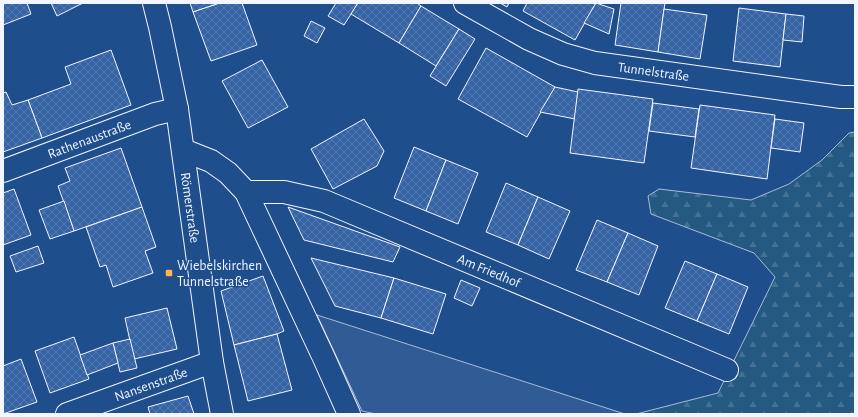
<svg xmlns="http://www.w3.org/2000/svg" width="858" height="417" font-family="'Alegreya Sans',sans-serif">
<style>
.forest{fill:url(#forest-firs);stroke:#a8bbd7}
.parking{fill:#305b95;stroke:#a8bbd7}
.building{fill:url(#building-cross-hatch);stroke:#f2f6ff}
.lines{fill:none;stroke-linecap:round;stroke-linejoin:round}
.minor-casing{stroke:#f2f6ff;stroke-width:24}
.minor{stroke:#1f4e8c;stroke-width:22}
.poi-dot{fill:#ffb74d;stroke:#1f4e8c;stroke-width:1.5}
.labels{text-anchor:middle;stroke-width:3;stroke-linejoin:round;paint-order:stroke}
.street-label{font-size:14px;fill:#f2f6ff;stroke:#1f4e8c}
.poi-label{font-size:14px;fill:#f2f6ff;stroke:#1f4e8c;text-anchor:start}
</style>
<defs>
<pattern id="forest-firs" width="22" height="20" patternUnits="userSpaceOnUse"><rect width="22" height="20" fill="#245a82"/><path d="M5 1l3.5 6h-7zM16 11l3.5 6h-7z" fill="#447295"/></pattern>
<pattern id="building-cross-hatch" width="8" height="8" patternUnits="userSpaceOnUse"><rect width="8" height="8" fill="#3563a3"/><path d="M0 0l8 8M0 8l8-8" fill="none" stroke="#537ab1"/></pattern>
</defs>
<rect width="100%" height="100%" fill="#1f4e8c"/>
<path class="forest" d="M855,132V414H636L718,393L775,277L754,253L651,214L648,196L659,189L751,200L789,184L822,160L849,133Z"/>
<path class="parking" d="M317,315L625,414H376L362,411Z"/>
<g class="building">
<path d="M3,3H27L31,14L3,25Z"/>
<path d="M51,3H83L57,16Z"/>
<path d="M190,3H220L193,12Z"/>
<path d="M220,3H242L257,45L211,61L193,12Z"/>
<path d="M336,3H358L344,25L328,16Z"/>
<path d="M358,3H417L421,6L399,43L351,14Z"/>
<path d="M500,3H509L507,7Z"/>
<path d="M527,3H596L575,40L523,11Z"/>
<path d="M596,3L614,9L609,34L584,23Z"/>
<path d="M621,3H665L658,52L615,45Z"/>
<path d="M421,6L459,29L436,66L399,43Z"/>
<path d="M739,8L786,14L780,67L733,61Z"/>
<path d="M664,9L707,15L700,59L658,52Z"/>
<path d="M786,14L804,16L802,42L783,40Z"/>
<path d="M311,21L325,28L317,43L304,36Z"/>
<path d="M459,29L475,39L446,86L430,76Z"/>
<path d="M486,48L555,87L527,137L458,99Z"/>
<path d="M111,50L131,105L42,138L28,100L71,84L65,67Z"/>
<path d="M262,60L288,107L248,128L222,81Z"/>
<path d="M555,87L578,92L575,119L540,112Z"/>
<path d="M578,89L653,99L644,163L570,153Z"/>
<path d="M6,92L12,105L28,100L42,138L3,152V93Z"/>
<path d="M653,103L699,109L695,137L649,131Z"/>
<path d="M700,105L775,115L767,179L691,168Z"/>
<path d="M364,119L384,151L377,166L333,189L311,149Z"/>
<path d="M775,119L804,123L800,152L771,148Z"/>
<path d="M414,147L446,160L426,211L394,198Z"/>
<path d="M121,148L142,207L74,231L58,186L70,181L65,168Z"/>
<path d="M446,160L478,173L458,224L426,211Z"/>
<path d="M506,183L538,197L518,245L486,232Z"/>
<path d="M14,189L31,235L3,245V193Z"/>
<path d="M538,197L570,211L549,259L518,245Z"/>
<path d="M64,201L74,231L50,239L39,210Z"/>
<path d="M142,207L156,247L145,251L153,273L113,287L106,265L100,267L86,227Z"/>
<path d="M288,207L400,247L393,262L304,240Z"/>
<path d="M597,220L628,233L607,282L576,270Z"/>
<path d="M628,233L658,246L639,295L607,282Z"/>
<path d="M38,246L44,263L16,272L10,256Z"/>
<path d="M311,258L394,278L381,318L335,306Z"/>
<path d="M685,261L717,274L697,321L665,308Z"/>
<path d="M717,274L748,287L729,334L697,321Z"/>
<path d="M263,276L284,331L277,334L234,345L221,291Z"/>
<path d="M394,278L446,294L433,334L381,318Z"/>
<path d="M461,280L480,288L472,306L454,298Z"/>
<path d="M167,308L177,349L134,359L125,318Z"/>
<path d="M277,334L292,390L248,401L234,345Z"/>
<path d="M74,337L89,379L50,393L35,351Z"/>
<path d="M130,339L137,368L120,372L113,343Z"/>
<path d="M113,343L118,363L87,375L80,355Z"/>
<path d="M21,359L37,402L3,414V366Z"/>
<path d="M188,396L194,414H150L148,407Z"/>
</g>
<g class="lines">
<defs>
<g id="minor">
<path id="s1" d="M154,3L160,27L177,109L212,362L222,414"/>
<path id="s2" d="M465,3L529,39L563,54L595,63L841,97H855"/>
<path d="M183,150L211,161L228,173L246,192L324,358L349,414"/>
<path id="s3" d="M3,171L155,114L177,109"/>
<path id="s4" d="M246,192H284L324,201L727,370"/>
<path id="s5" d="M67,414L212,362"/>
</g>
</defs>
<use href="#minor" class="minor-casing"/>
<use href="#minor" class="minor"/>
</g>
<rect class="poi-dot" x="165" y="269" width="8" height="8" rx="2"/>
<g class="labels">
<g class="street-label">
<text dy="5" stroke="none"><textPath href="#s2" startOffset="203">Tunnelstraße</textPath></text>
<text dy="5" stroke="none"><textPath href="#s3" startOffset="92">Rathenaustraße</textPath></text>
<text dy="5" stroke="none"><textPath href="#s1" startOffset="208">Römerstraße</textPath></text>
<text dy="5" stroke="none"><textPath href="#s4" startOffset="258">Am Friedhof</textPath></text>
<text dy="5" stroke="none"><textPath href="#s5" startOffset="89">Nansenstraße</textPath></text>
</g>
<g class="poi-label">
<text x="177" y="270">Wiebelskirchen<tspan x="177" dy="16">Tunnelstraße</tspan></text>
</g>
</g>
<rect width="858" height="417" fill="none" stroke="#f2f6ff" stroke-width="8"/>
</svg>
